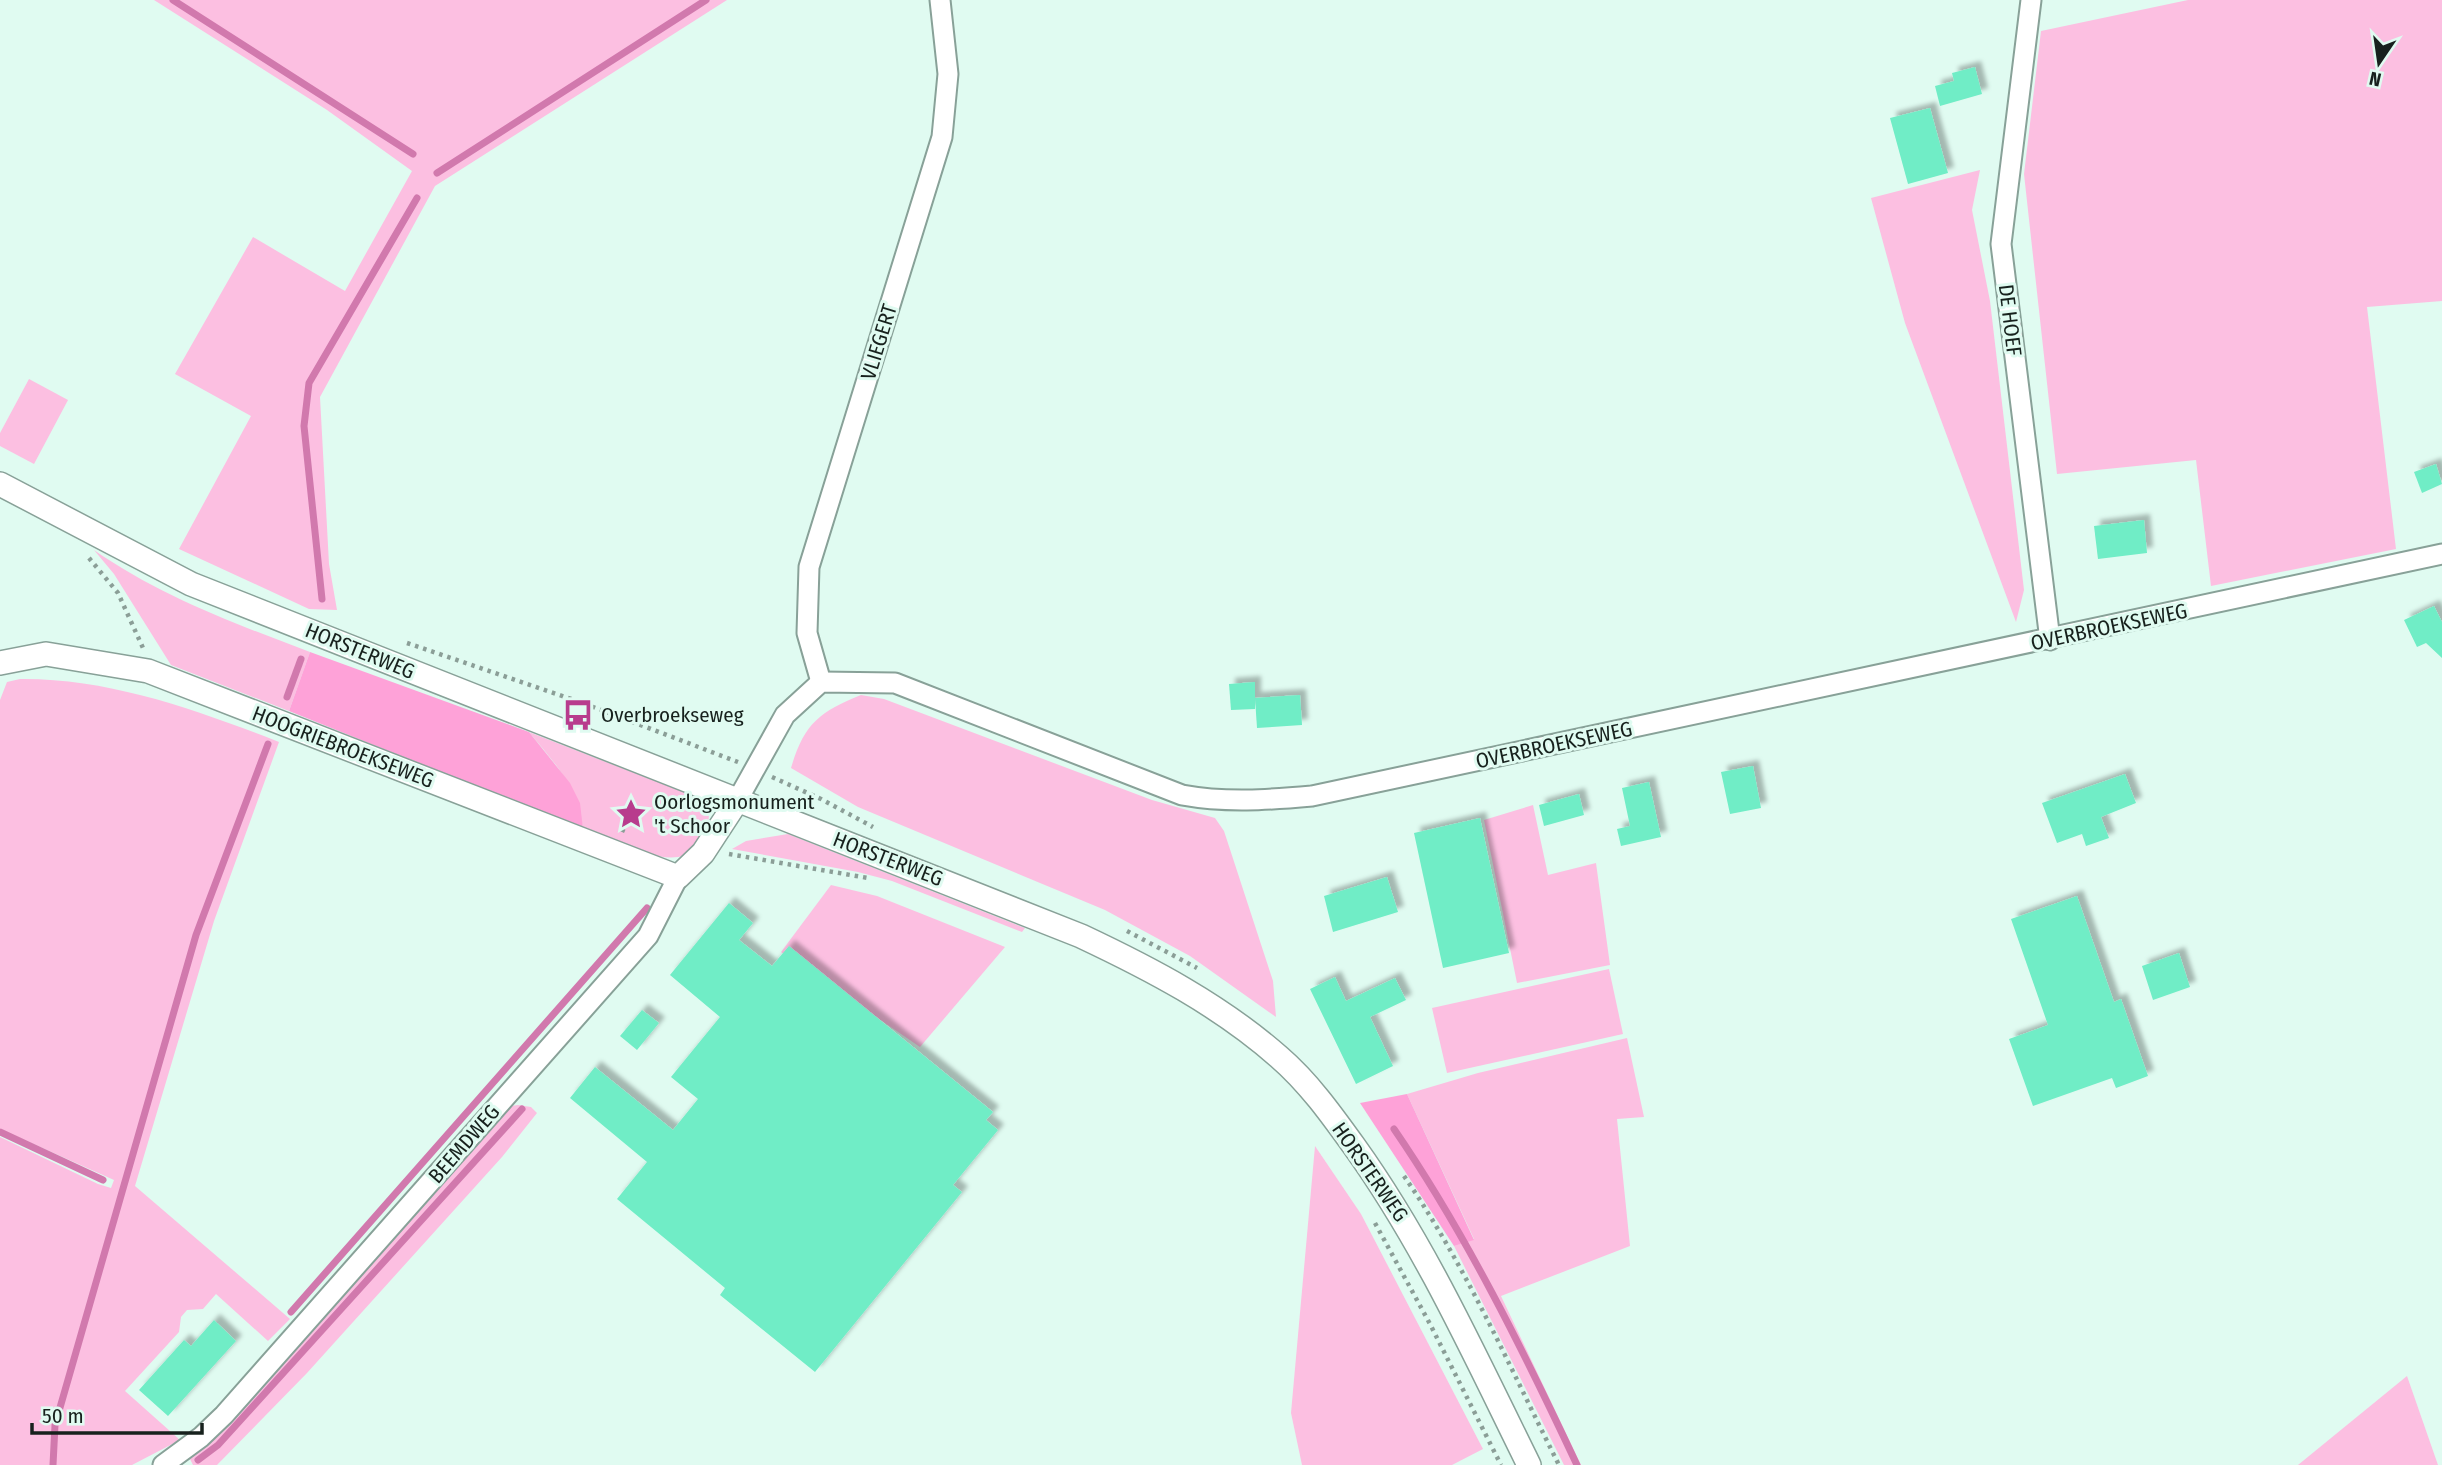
<svg xmlns="http://www.w3.org/2000/svg" width="2442" height="1465" font-family="'Fira Sans Condensed',sans-serif">
<style>
.green{fill:#fcbfe1}
.forest{fill:#fea2d8}
.lines{fill:none;stroke-linecap:round;stroke-linejoin:round}
.stream{stroke:#d179ad;stroke-width:7}
.building{fill:#70edc6;filter:url(#shadow)}
.minor-casing{stroke:#88a198;stroke-width:23}
.tertiary-casing{stroke:#88a198;stroke-width:26}
.path{stroke:#8b9e97;stroke-width:4.5;stroke-dasharray:3.5 5;stroke-linecap:butt}
.minor{stroke:#fff;stroke-width:19}
.tertiary{stroke:#fff;stroke-width:23}
.labels{text-anchor:middle;stroke-width:6;stroke-linejoin:round;paint-order:stroke}
.street-label{font-size:21px;fill:#17211d;stroke:#e0fbf1}
.poi-label{font-size:21px;fill:#17211d;stroke:#e0fbf1;text-anchor:start}
</style>
<defs>
<filter id="shadow"><feDropShadow dx="6" dy="-6" stdDeviation="2" flood-color="#0004"/></filter>
</defs>
<rect width="100%" height="100%" fill="#e0fbf1"/>
<g class="green">
<path d="M154,0H727L435,186L320,397L329,564L337,610L309,609L179,549L251,416L175,374L253,237L345,291L412,171L327,110Z"/>
<path d="M2188,0H2442V301L2367,307L2396,549L2211,586L2196,460L2057,474L2024,174L2041,31Z"/>
<path d="M1980,170L1972,210L1990,301L2024,590L2016,622L1905,323L1871,198Z"/>
<path d="M29,379L68,400L34,464L0,446V433Z"/>
<path d="M94,550C160,596 236,624 310,652L289,711L171,665L114,574Z"/>
<path d="M20,679C109,678 197,710 279,742L214,921L135,1186L290,1319L268,1341L216,1294L203,1309L187,1310L181,1317L179,1332L125,1391L180,1440L132,1465H0V1137L98,1184L111,1188L114,1180L0,1129V700L7,682Z"/>
<path d="M861,695L884,699L1152,800L1215,818L1224,831L1273,981L1276,1017L1190,956L1105,910L858,807L791,768C804,724 819,712 861,695Z"/>
<path d="M529,732L696,797L709,815C703,891 625,845 583,829C577,785 556,765 529,732Z"/>
<path d="M1533,805L1548,875L1596,863L1610,965L1517,983L1484,820Z"/>
<path d="M788,834L1025,928L1022,932L892,881L858,872L732,849L746,841Z"/>
<path d="M831,885L877,896L1005,947L920,1047L781,952Z"/>
<path d="M1609,969L1623,1034L1447,1073L1432,1008Z"/>
<path d="M1627,1038L1644,1117L1617,1119L1630,1246L1501,1296L1581,1465H1564L1454,1246L1474,1239L1407,1094L1478,1073Z"/>
<path d="M518,1105L531,1107L537,1113L502,1157L307,1373L217,1465H193L190,1459L223,1431L511,1106Z"/>
<path d="M1315,1146L1361,1214L1483,1449L1452,1465H1302L1291,1413Z"/>
<path d="M2407,1376L2438,1465H2298Z"/>
</g>
<g class="forest">
<path d="M310,652L529,732L570,783L580,803L583,829L289,711Z"/>
<path d="M1407,1094L1474,1240L1454,1246L1360,1103Z"/>
</g>
<g class="lines">
<g class="stream">
<path d="M173,0L413,154"/>
<path d="M437,173L706,0"/>
<path d="M322,599L304,426L309,383L417,198"/>
<path d="M287,697L301,659"/>
<path d="M1394,1129C1466,1234 1523,1350 1577,1465"/>
<path d="M0,1132L103,1180"/>
<path d="M291,1312L647,908"/>
<path d="M198,1460L218,1445L522,1109"/>
<path d="M53,1465L55,1425L196,935L268,744"/>
</g>
</g>
<g class="building">
<path d="M1975,67L1982,94L1940,106L1935,86L1954,81L1952,73Z"/>
<path d="M1930,108L1948,173L1908,184L1890,118Z"/>
<path d="M2436,464L2442,484L2422,493L2414,472Z"/>
<path d="M2144,520L2147,553L2098,559L2094,526Z"/>
<path d="M2434,606L2442,622V658L2426,643L2417,647L2404,620Z"/>
<path d="M1255,682V709L1231,710L1229,684Z"/>
<path d="M1300,695L1302,725L1257,728L1255,698Z"/>
<path d="M1753,766L1761,808L1730,814L1721,772Z"/>
<path d="M2125,774L2136,803L2101,817L2109,838L2086,846L2082,834L2057,843L2042,803Z"/>
<path d="M1649,782L1661,837L1621,846L1617,829L1630,826L1622,788Z"/>
<path d="M1579,794L1584,815L1544,826L1539,805Z"/>
<path d="M1480,818L1509,953L1443,968L1414,833Z"/>
<path d="M1387,877L1398,912L1333,932L1324,896Z"/>
<path d="M2077,896L2114,1002L2121,999L2148,1076L2116,1088L2112,1078L2033,1106L2009,1039L2048,1025L2011,919Z"/>
<path d="M729,903L753,923L739,940L772,966L789,946L993,1112L986,1120L998,1130L953,1185L962,1192L815,1372L720,1295L725,1288L617,1199L647,1162L570,1098L595,1067L673,1130L698,1099L671,1077L720,1017L670,975Z"/>
<path d="M2179,953L2190,987L2153,1000L2142,966Z"/>
<path d="M1335,977L1346,1001L1395,978L1406,1000L1370,1017L1393,1066L1356,1084L1310,989Z"/>
<path d="M642,1010L659,1023L637,1050L620,1036Z"/>
<path d="M214,1320L236,1341L168,1416L139,1390L184,1340L191,1346Z"/>
</g>
<g class="lines">
<defs>
<g id="minor">
<path d="M2031,0L2001,244L2050,640"/>
<path d="M821,682L807,633L809,567L942,137L948,74L940,0"/>
<path d="M737,801L785,715L821,682L895,683L1182,795C1226,803 1267,800 1312,796L2442,554"/>
<path d="M163,1465L201,1437L224,1415L648,936L678,877"/>
</g>
<g id="tertiary">
<path d="M0,484L191,584L1081,936C1151,969 1220,1005 1279,1057C1308,1082 1331,1114 1354,1146C1425,1245 1475,1356 1529,1465"/>
<path d="M0,663L46,654L148,671L678,877L703,853L737,801"/>
</g>
</defs>
<use href="#minor" class="minor-casing"/>
<use href="#tertiary" class="tertiary-casing"/>
<g class="path">
<path d="M89,558L118,593L143,648"/>
<path d="M407,643L580,702L738,762"/>
<path d="M772,777L821,799L873,827"/>
<path d="M622,832L627,821"/>
<path d="M729,854L868,878"/>
<path d="M1127,931L1197,968"/>
<path d="M1404,1176C1466,1266 1510,1368 1559,1465"/>
<path d="M1375,1223L1430,1324L1501,1465"/>
</g>
<use href="#minor" class="minor"/>
<use href="#tertiary" class="tertiary"/>
</g>
<defs>
<symbol id="bus-bare" viewBox="-9 -9 18 18"><path d="M-5-6H5V4H4V6H2V4H-2V6H-4V4H-5ZM-3.5-4V0h7V-4ZM-3.5 1.2v1.5H-2V1.2ZM2 1.2v1.5H3.5V1.2Z" fill="#b83c8d" stroke="#e0fbf1" stroke-width="2.5" paint-order="stroke"/></symbol>
<symbol id="sight-bare" viewBox="-9 -9 18 18"><path d="M0-6L1.8-2.2L6-1.7L2.9 1.2L3.7 5.4L0 3.3L-3.7 5.4L-2.9 1.2L-6-1.7L-1.8-2.2Z" fill="#b83c8d" stroke="#e0fbf1" stroke-width="2.5" paint-order="stroke"/></symbol>
</defs>
<g fill-rule="evenodd">
<use href="#bus-bare" x="556" y="693" width="44" height="44"/>
<use href="#sight-bare" x="609" y="792" width="44" height="44"/>
</g>
<g class="labels">
<g class="street-label">
<text transform="translate(2010 320) rotate(83)" y="7">DE HOEF</text>
<text transform="translate(879 342) rotate(-73)" y="7">VLIEGERT</text>
<text transform="translate(2109 627) rotate(-12)" y="7">OVERBROEKSEWEG</text>
<text transform="translate(360 651) rotate(22)" y="7">HORSTERWEG</text>
<text transform="translate(1554 745) rotate(-12)" y="7">OVERBROEKSEWEG</text>
<text transform="translate(343 747) rotate(21)" y="7">HOOGRIEBROEKSEWEG</text>
<text transform="translate(888 859) rotate(21)" y="7">HORSTERWEG</text>
<text transform="translate(464 1144) rotate(-49)" y="7">BEEMDWEG</text>
<text transform="translate(1370 1172) rotate(55)" y="7">HORSTERWEG</text>
</g>
<g class="poi-label">
<text x="601" y="722">Overbroekseweg</text>
<text x="654" y="809">Oorlogsmonument<tspan x="654" dy="24">'t Schoor</tspan></text>
</g>
</g>
<g transform="translate(2379 63) rotate(193)" stroke="#e0fbf1" stroke-width="5" paint-order="stroke">
<path d="M0-5L12 26L0 18L-12 26Z" fill="#17211d"/>
<text y="-10" font-size="19" font-weight="bold" text-anchor="middle" fill="#17211d">N</text>
</g>
<path d="M32 1423v10h170v-10" fill="none" stroke="#17211d" stroke-width="3.5"/>
<text x="42" y="1423" font-size="21" fill="#17211d" stroke="#e0fbf1" stroke-width="5" paint-order="stroke">50 m</text>
</svg>
